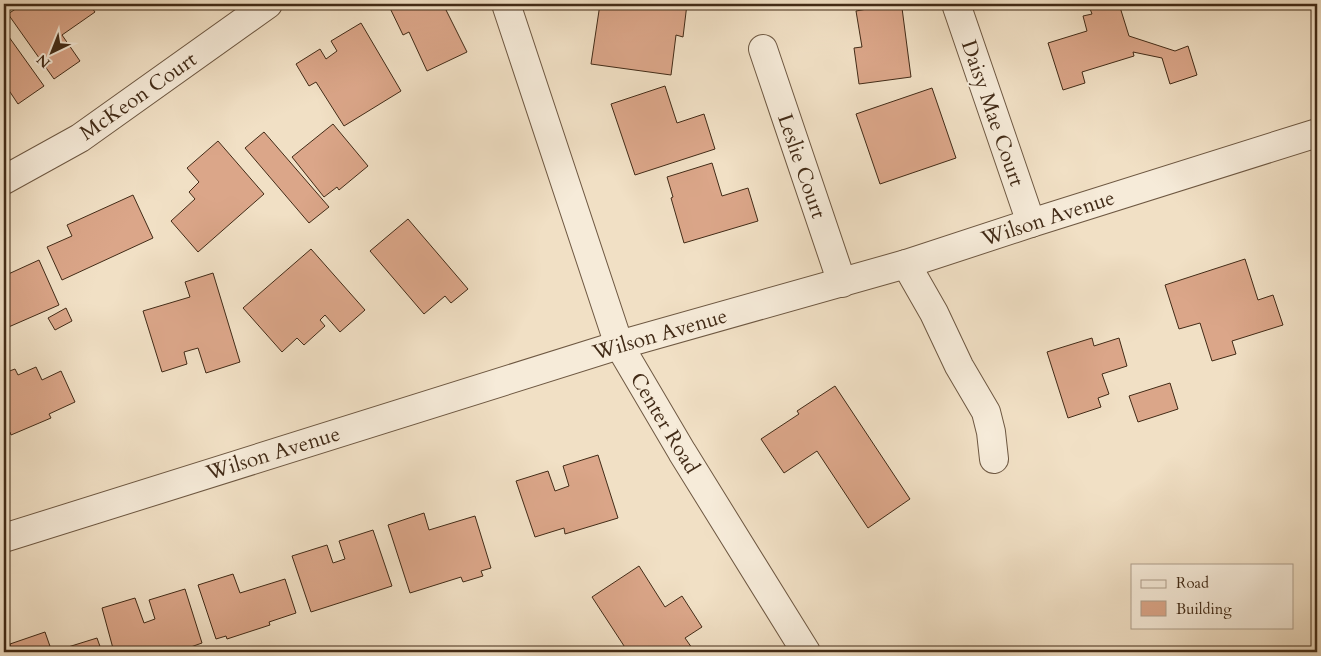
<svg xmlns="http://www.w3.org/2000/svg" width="1321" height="656" font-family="Cardo,serif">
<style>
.building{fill:#dba689;stroke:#422b17}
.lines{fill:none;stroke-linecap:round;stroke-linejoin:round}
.minor-casing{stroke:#6e5842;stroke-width:30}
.minor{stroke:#f6ebd9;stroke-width:28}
.labels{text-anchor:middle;stroke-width:4;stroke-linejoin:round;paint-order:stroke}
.street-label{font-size:21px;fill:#422b17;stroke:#f6ebd9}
</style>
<rect width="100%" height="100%" fill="#f1e0c5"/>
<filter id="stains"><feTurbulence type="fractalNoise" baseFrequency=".004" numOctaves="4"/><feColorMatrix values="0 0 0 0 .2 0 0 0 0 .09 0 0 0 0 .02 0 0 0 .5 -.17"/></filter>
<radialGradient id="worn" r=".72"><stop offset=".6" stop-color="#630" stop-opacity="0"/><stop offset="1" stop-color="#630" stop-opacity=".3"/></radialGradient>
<g class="building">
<path d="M23,4H89L95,12L62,35L80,61L54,79L8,14Z"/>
<path d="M388,4H451L452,7L446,10L467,52L427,71L409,32L403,35Z"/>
<path d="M600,4H687L683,37L676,35L671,75L591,64Z"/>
<path d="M866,4H911V7L902,8L911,77L859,84L854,48L862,47L856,11L867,9Z"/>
<path d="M1096,4H1119L1129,36L1175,51L1188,46L1197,75L1170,84L1162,58L1133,52L1134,56L1082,72L1085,83L1063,90L1048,43L1087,31L1083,16L1092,14L1089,6Z"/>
<path d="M361,23L401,91L344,126L316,82L309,86L296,64L320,49L326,59L337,51L331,41Z"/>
<path d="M4,30L44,86L18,104L4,83Z"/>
<path d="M665,86L677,123L704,114L715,149L635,175L611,104Z"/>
<path d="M932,88L956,158L880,184L856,114Z"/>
<path d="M333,124L368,166L339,190L337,187L324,197L292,157Z"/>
<path d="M264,132L329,207L309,223L245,148Z"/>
<path d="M218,141L264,194L198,252L171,221L195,199L189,192L199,182L187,168Z"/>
<path d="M712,163L722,196L748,188L758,221L684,243L671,198L673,197L667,177Z"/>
<path d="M133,195L153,238L62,280L47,247L72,236L67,225Z"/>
<path d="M408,219L468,289L451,303L445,296L424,314L370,251Z"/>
<path d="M311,249L365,310L340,332L325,315L320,320L325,326L304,345L297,338L282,352L243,308Z"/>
<path d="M1245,259L1258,300L1273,295L1283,325L1232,341L1236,354L1212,361L1200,323L1179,329L1165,285Z"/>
<path d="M39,260L59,305L4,329V276Z"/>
<path d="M213,273L240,362L206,373L198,348L184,352L187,364L162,372L143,311L190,297L185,282Z"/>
<path d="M66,308L72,321L55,330L48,318Z"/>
<path d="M1092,338L1094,346L1119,338L1127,366L1102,374L1109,394L1098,398L1101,407L1068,418L1047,352Z"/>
<path d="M36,367L42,380L61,371L75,402L49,414L51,418L11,435L10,432L4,435V373L15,369L18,375Z"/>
<path d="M1170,383L1178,409L1138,422L1129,396Z"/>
<path d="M835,386L910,499L868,528L817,451L784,473L761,439L799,414L797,411Z"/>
<path d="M598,455L618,518L565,534L564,528L535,537L516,481L548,471L555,491L569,486L563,466Z"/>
<path d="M424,513L429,530L475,516L491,568L481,571L483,576L463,582L461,577L410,593L388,525Z"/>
<path d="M373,530L392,586L311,612L292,556L327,545L333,563L345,559L339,541Z"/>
<path d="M639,566L665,607L682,596L702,627L685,638L692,648L686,652H628L592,597Z"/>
<path d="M233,574L240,593L285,579L296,613L269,622L270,625L227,639L226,636L216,639L198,585Z"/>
<path d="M185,589L202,643L188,648L189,652H114L102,608L135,598L144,623L155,619L149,600Z"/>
<path d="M45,632L52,652H12L10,644Z"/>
<path d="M97,638L102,652H52Z"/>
</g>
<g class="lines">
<defs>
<g id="minor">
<path d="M506,4L619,345L682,452L806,652"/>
<path d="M956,4L1031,223"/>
<path d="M763,49L842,283"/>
<path d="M4,180L80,138L268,4"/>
<path d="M906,264L934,313L959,366L986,412L991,432L994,459"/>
<path d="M4,538L619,345L906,264L1031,223L1317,133"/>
</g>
</defs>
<use href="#minor" class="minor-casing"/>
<use href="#minor" class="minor"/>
</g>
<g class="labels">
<g class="street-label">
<text transform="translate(138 96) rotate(-35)" y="7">McKeon Court</text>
<text transform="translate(993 113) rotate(71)" y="7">Daisy Mae Court</text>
<text transform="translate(802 166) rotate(71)" y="7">Leslie Court</text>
<text transform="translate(1048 218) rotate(-18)" y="7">Wilson Avenue</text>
<text transform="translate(660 334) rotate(-16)" y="7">Wilson Avenue</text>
<text transform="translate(665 423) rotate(59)" y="7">Center Road</text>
<text transform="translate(273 453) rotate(-17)" y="7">Wilson Avenue</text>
</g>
</g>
<rect width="1321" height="656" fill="none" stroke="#f1e0c5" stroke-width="20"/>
<rect x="5" y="5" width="1311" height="646" fill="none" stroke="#422b17" stroke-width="2.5"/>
<rect x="10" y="10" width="1301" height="636" fill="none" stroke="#422b17"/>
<rect x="1131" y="564" width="162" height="65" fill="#f6ebd9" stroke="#ae9e8b"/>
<rect x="1141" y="580" width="25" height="8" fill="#f6ebd9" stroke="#ae9e8b"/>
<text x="1176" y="588" font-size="15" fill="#422b17">Road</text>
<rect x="1141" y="601" width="25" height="15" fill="#dba689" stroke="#ae9e8b"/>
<text x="1176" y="614" font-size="15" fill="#422b17">Building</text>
<g transform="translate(52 52) rotate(223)" stroke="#f6ebd9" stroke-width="4" paint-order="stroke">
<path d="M0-4L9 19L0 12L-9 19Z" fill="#422b17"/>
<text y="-8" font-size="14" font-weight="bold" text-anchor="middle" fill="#422b17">N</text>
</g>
<rect width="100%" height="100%" filter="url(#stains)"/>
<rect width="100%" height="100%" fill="url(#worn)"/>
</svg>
